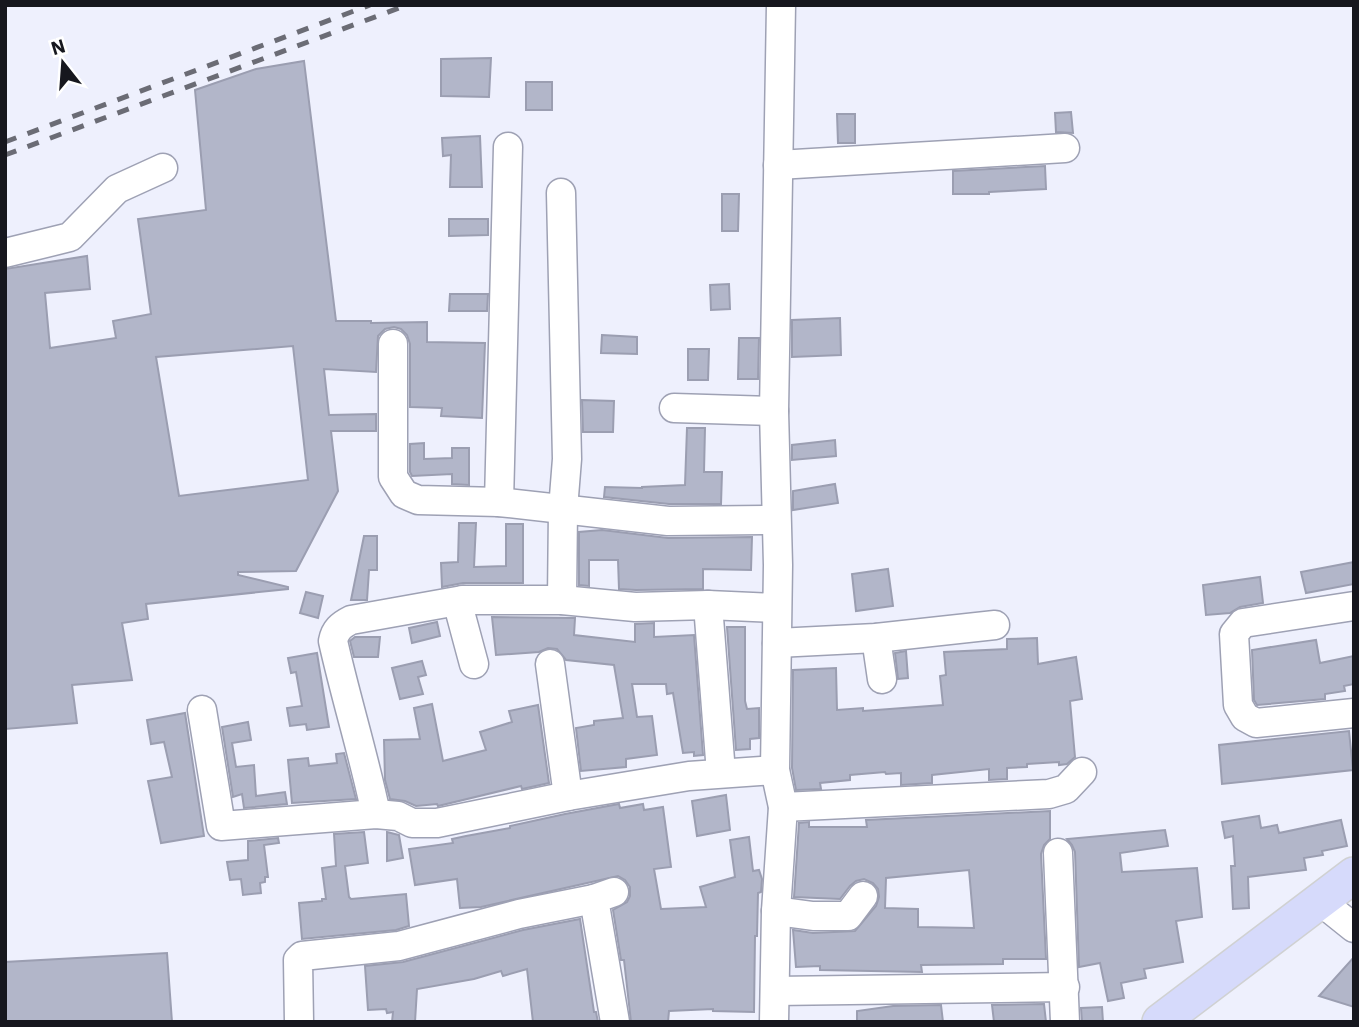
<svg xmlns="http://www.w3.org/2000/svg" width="1359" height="1027" font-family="'IBM Plex Sans',sans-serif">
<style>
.building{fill:#b2b6c9;stroke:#9b9eb1;stroke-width:2;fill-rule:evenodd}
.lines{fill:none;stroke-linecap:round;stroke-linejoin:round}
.minor-casing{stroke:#9ea1b4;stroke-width:31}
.major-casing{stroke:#d0d1d2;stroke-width:38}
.minor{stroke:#fff;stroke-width:28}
.major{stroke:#d6dafb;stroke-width:35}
.rail{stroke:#6b6c75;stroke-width:5;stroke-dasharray:12 12;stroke-linecap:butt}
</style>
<rect width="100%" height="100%" fill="#eef0fd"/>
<g class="building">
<path d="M491,58L489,97L441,96V59Z"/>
<path d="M304,61L336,321H371V323L427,322V342L485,343L482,418L441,416L442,408L410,407V344L407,335L401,329L394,327L385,329L378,336L376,372L324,369L329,415L376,414V431H331L338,491L296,571L238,572V575L288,587V589L146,604L148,619L122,623L132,680L72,685L77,723L5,729V269L87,256L90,289L45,293L50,348L116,338L113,321L151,314L138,219L206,210L195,90L256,69ZM293,346L308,480L179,496L156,357Z"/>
<rect x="526" y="82" width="26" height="28"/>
<path d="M1071,112L1073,133L1056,132L1055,113Z"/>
<path d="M837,114H855V143H838Z"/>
<path d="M480,136L482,187H450L451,155L443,156L442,138Z"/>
<path d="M1045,166L1046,189L989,192V194H953V171Z"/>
<path d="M722,194H739L738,231H722Z"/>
<path d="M449,219H488V235L449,236Z"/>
<path d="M729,284L730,309L711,310L710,285Z"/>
<path d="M450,294H488L487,311H449Z"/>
<path d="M840,318L841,355L792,357V320Z"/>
<path d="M602,335L637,337V354L601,353Z"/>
<path d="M739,338H759L758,379H738Z"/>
<path d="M688,349H709L708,380H688Z"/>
<path d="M582,400L614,401L613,432H583Z"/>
<path d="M687,428H705L704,472H722L721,504H669L604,497L605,487L642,488V487L685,485Z"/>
<path d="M835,440L836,456L792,460V445Z"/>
<path d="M424,443V459L452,458V448H469V485L452,484V474L412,476L410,472V444Z"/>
<path d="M835,484L838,503L793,510V491Z"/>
<path d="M459,523H476L474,567L506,566V524H523V583H463L442,587L441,563L458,562Z"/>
<path d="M602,530L668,538L752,537L751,570L703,569V589L636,590L619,589L618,560H589V586L579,585V532Z"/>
<path d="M364,536H377V570H369L367,600H351Z"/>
<path d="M1354,562V584L1306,593L1301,572Z"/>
<path d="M888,569L893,606L856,611L852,574Z"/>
<path d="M1260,577L1263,603L1240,607L1230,613L1206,615L1203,585Z"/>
<path d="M306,592L323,596L318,618L300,613Z"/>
<path d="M492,617L575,618L574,635L635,642V624L654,623V637L694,635L703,755L694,756V752L683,753L673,693L667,694L666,684H632L637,717L652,716L657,755L626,759V767L581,771L576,728L594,725V721L623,718L614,665L566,660L557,649L548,648L539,652L496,655Z"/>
<path d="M437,622L440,636L412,643L409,628Z"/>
<path d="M727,627H745V701L747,709L759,708V738L750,739V749L736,750Z"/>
<path d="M355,637H380L378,657H354L350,641Z"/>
<path d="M1037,638L1038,664L1076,657L1082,699L1070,701L1075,757L1067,764L1059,765V762L1027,764V767L1007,768V779L989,780V769L932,775V783L901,785V773L886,774L885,772L850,775V780L820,783L821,789L796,790L792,768L793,670L836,668L837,710L863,708V711L943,705L940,676L946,675L944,652L1007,649V639Z"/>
<path d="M1316,640L1320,663L1354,656V684L1344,686L1345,691L1325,694V699L1257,705L1254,700L1252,650Z"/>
<path d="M906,651L908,678L898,679L895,653Z"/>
<path d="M317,653L329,727L307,730L306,724L290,726L287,708L302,706L296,672L291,673L288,658Z"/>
<path d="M422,661L426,675L418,677L423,694L400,699L392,668Z"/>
<path d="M432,704L443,761L486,750L480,732L512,722L509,711L538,705L549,783L522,789L521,786L438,806L437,804L416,806L405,801L390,799L385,780L384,740L420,739L414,708Z"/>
<path d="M185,713L204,836L161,843L148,781L172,777L164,742L151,744L147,720Z"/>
<path d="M248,722L251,740L232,743L236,767L254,765L256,796L285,792L287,804L244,808L242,794L233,797L222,727Z"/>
<path d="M1349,731L1353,770L1222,784L1219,745Z"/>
<path d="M344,753L356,799L292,803L288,760L308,758L309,766L337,763L336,754Z"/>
<path d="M726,795L730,830L697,836L692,801Z"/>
<path d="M619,804L620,808L643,804L644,810L663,807L671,867L654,869L661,909L706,907L700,887L735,877L730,840L749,837L753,871L759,870L762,879L761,892L758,893L757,936H755L754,1012L713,1011V1009L669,1011L668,1022H631L624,960H621L613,910L627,902L630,896V887L625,880L618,876L481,907L460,908L457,879L415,885L409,849L453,843L452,839L466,836L510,828V826L565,814Z"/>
<path d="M1050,811V839L1044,845L1041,854L1046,959H1003V964L921,965L922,972L820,970V966L796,967L793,930L813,933L855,931L876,906L879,897L878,889L873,883L864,879L856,881L850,886L840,899L794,897L799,823L809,822V827H867L866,820ZM969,870L974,928L918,927V909L885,908L886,878Z"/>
<path d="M1259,816L1261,828L1277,825L1279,833L1341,820L1347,846L1322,851L1323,855L1304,858L1306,870L1248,877L1249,908L1233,909L1231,866H1235L1233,836L1225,838L1222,822Z"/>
<path d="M1165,830L1168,846L1120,853L1122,872L1197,868L1202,917L1176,921L1183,962L1144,969L1146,978L1121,983L1124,998L1108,1001L1100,963L1079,967L1075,852L1072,845L1067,839Z"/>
<path d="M364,832L368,863L345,866L349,897L351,899L406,894L409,926L396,930L302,939L299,903L322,901V899H326L322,868L336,866L334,834Z"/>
<path d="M387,832L399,835L403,858L387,861Z"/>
<path d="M278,838L279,843L264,845L268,877H265V882L260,883L261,893L243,895L241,879L230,880L227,862L248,860V841Z"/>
<path d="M580,919L594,1012H596L598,1022H533L527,969L503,976L501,971L474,979L417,989L415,1022H392L393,1012L387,1013L386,1009L368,1010L365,966L403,962L523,930Z"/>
<path d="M167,953L172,1022H5V962Z"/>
<path d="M1354,957V1007L1319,996Z"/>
<path d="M1044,1004L1046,1022H994L992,1005Z"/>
<path d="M941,1005L943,1022H857V1011L893,1006Z"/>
<path d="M1102,1007L1103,1022H1082L1081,1008Z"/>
</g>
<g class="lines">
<defs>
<g id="minor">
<path d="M778,165L1065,148"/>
<path d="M561,193L567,459L563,509L562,600L635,607L708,605L776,608"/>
<path d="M5,253L70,237L117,189L163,168"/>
<path d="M393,344V477L404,494L418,500L499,502L668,521L775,520"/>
<path d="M674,408L774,411"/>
<path d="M499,502L508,147"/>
<path d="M708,605L721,773"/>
<path d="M1354,606L1243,623L1234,634L1238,705L1245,717L1256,723L1354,713"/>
<path d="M876,638L882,679"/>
<path d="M777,643L876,638L995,625"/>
<path d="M474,664L460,612L463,600H562"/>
<path d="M550,664L568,796"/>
<path d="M202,710L221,826L376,814L398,816L412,823H437L568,796L689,776L775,770"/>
<path d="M783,807L1049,794L1066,789L1082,772"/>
<path d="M376,814C364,756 346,699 333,641C335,630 341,625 351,620L463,600"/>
<path d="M1058,853L1065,1022"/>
<path d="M614,892L594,899L615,1022"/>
<path d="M1319,900L1354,928"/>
<path d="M776,911L813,916H848L863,896"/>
<path d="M775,991L1065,987"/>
<path d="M299,1022L298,960L302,956L399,946L519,914L594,899"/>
<path d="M774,1022L776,911L783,807L775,770L778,565L774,411L781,5"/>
</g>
<path id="major" d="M1160,1022L1354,875"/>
</defs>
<use href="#minor" class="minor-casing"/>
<use href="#major" class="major-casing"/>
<use href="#minor" class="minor"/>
<use href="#major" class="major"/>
<g class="rail">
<path d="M5,142L370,5"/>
<path d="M5,155L407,5"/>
</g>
</g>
<rect width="1359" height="1027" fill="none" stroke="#16171e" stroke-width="14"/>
<g transform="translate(63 63) rotate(343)" stroke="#ffffff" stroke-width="5" paint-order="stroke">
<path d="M0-5L12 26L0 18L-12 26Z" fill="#16171e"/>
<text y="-10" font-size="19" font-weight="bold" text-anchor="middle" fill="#16171e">N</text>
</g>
</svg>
